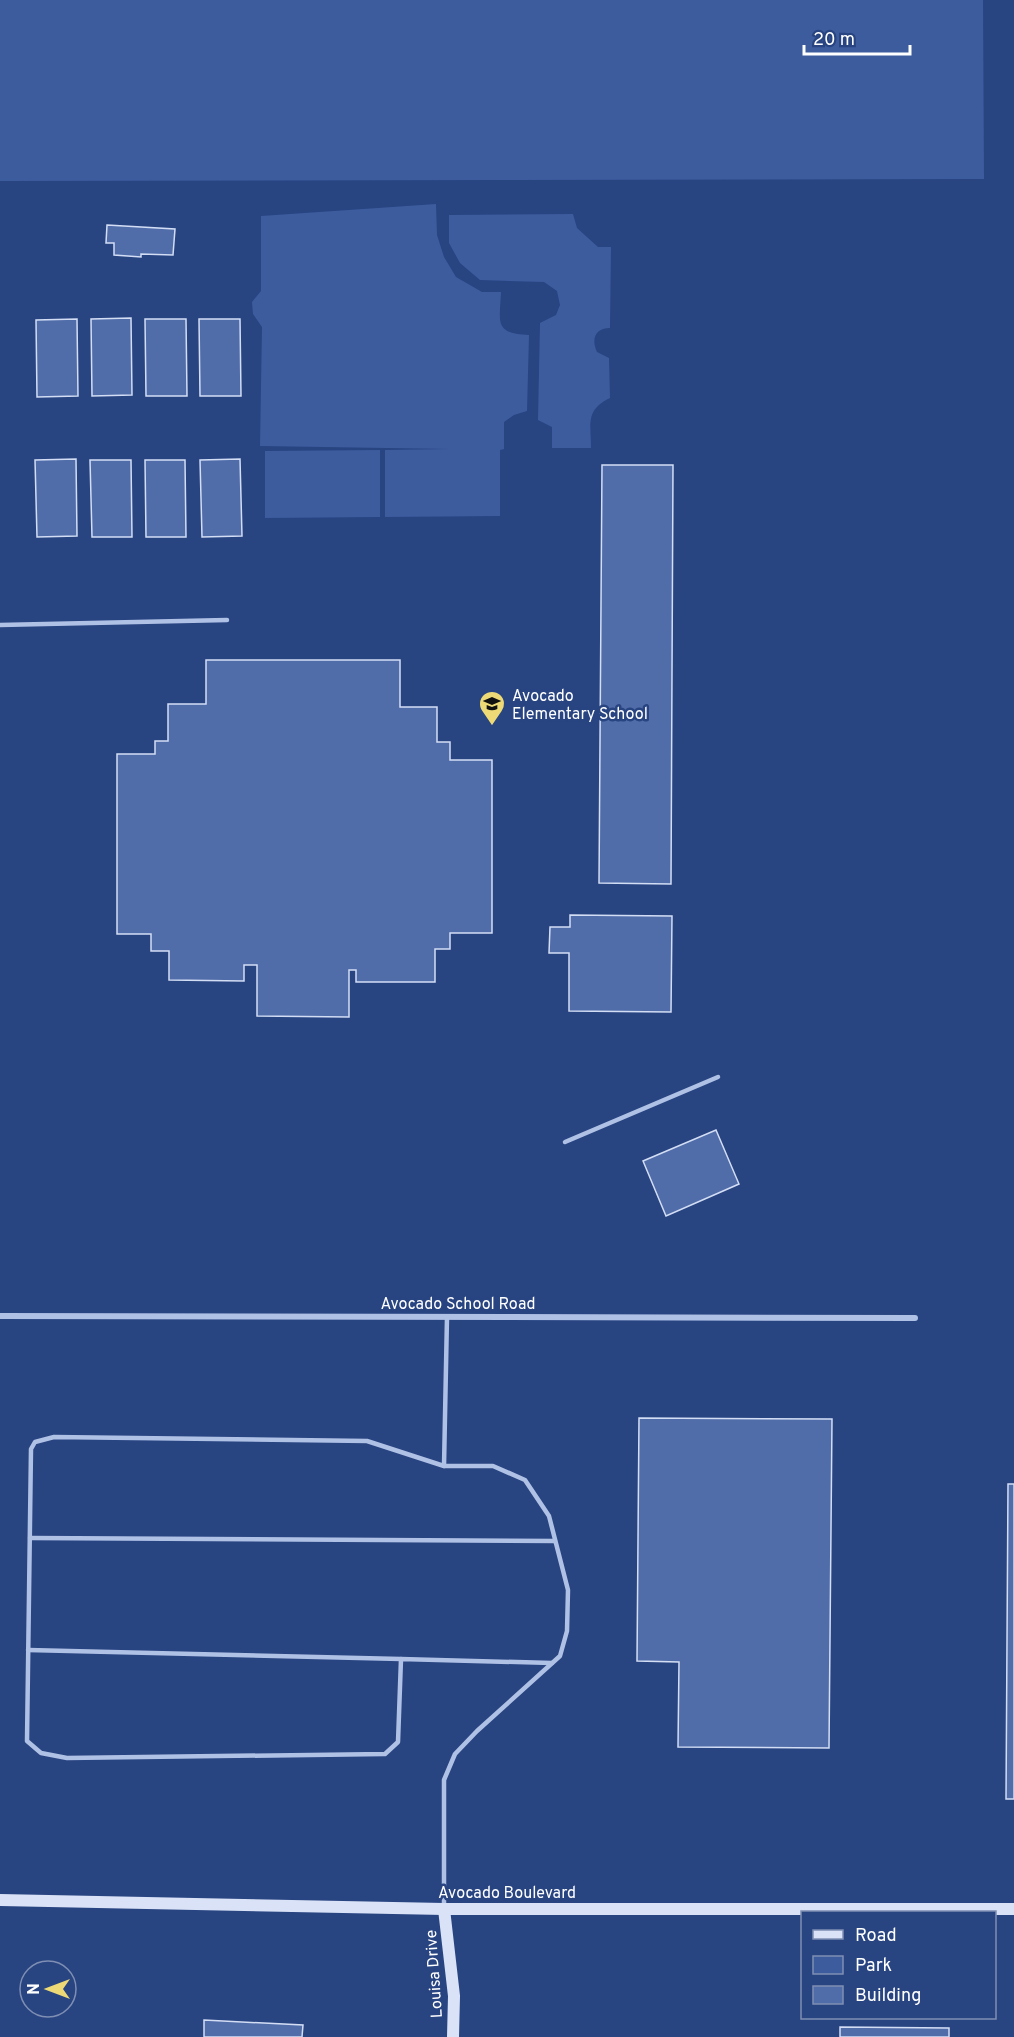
<svg xmlns="http://www.w3.org/2000/svg" width="1014" height="2037" font-family="Overpass,sans-serif">
<style>
.green{fill:#3d5c9e}
.building{fill:#516da9;stroke:#d3def5;stroke-width:1.5}
.lines{fill:none;stroke-linecap:round;stroke-linejoin:round}
.lane{stroke:#b0c1e6;stroke-width:4.5}
.street{stroke:#b0c1e6;stroke-width:6}
.secondary{stroke:#d9e2f6;stroke-width:12}
.labels{text-anchor:middle;stroke-width:5;stroke-linejoin:round;paint-order:stroke}
.poi-label{font-size:16px;fill:#fff;stroke:#284481;text-anchor:start}
.street-label{font-size:16px;fill:#fff;stroke:#284481}
</style>
<rect width="100%" height="100%" fill="#284481"/>
<g class="green">
<path d="M0,0H983L984,179L0,181Z"/>
<path d="M436,204L437,235L444,257L456,277L482,292H501C500,321 493,334 529,335L527,411L514,415L504,422V449L500,450V516L385,517V450L449,449L260,446L262,327L253,314L252,302L261,291V216Z"/>
<path d="M573,214L577,228L598,247H611L610,328C595,328 591,339 597,352L609,358L610,398C585,410 591,424 591,448H552V427L538,420L540,323L556,315L560,305L557,291L544,282L480,280L460,263L449,243V215Z"/>
<path d="M380,450V517L265,518V451Z"/>
</g>
<g class="building">
<path d="M107,225L175,229L173,255L141,254V257L114,255V243H106Z"/>
<path d="M131,318L132,395L92,396L91,319Z"/>
<path d="M77,319L78,396L37,397L36,320Z"/>
<path d="M145,319H186L187,396H146Z"/>
<path d="M199,319H240L241,396H200Z"/>
<path d="M76,459L77,536L37,537L35,460Z"/>
<path d="M240,459L242,536L202,537L200,460Z"/>
<path d="M90,460H131L132,537H92Z"/>
<path d="M145,460H185L186,537H146Z"/>
<path d="M602,465H673L671,884L599,883Z"/>
<path d="M206,660H400V707H437V742H450V760H492V933H450V949H435V982H356V970H349V1017L257,1016V965H244V981L169,980V951H151V934H117V754H155V741H168V704H206Z"/>
<path d="M570,915L672,916L671,1012L569,1011V953H549L550,927H570Z"/>
<path d="M716,1130L739,1184L666,1216L643,1161Z"/>
<path d="M639,1418L832,1419L829,1748L678,1747L679,1662L637,1661Z"/>
<path d="M1008,1484H1014V1799H1006Z"/>
<path d="M204,2020L303,2025L302,2037H204Z"/>
<path d="M840,2027L949,2028V2037H840Z"/>
</g>
<g class="lines">
<g class="lane">
<path d="M0,625L227,620"/>
<path d="M565,1142L718,1077"/>
<path d="M444,1466L367,1441L54,1437L35,1442L31,1449L27,1741L41,1753L67,1758L385,1754L398,1742L401,1659L552,1663"/>
<path d="M30,1538L555,1541"/>
<path d="M28,1650L401,1659"/>
<path d="M444,1909V1780L455,1754L477,1731L560,1656L567,1631L568,1590L549,1516L525,1480L493,1466H444L447,1317"/>
</g>
<path class="street" d="M0,1316L915,1318"/>
<g class="secondary">
<path d="M0,1900L444,1909H1014"/>
<path d="M444,1909L454,1996L453,2037"/>
</g>
</g>
<defs>
<symbol id="school-pin" viewBox="-11 -11 22 30"><path d="M0 17L-7.5 6A9.5 9.5 0 1 1 7.5 6Z" fill="#edda76" stroke="#284481"/><path d="M0-5L7-2L0 1L-7-2ZM-4 1L0 2.5L4 1V4Q0 6-4 4Z" fill="#111"/></symbol>
</defs>
<g fill-rule="evenodd">
<use href="#school-pin" x="477" y="689" width="30" height="40"/>
</g>
<g class="labels">
<g class="poi-label">
<text x="512" y="701">Avocado<tspan x="512" dy="18">Elementary School</tspan></text>
</g>
<g class="street-label">
<text x="458" y="1309">Avocado School Road</text>
<text x="507" y="1898">Avocado Boulevard</text>
<text transform="translate(433 1974) rotate(-94)" y="6">Louisa Drive</text>
</g>
</g>
<rect x="801" y="1911" width="195" height="108" fill="#284481" stroke="#7e8fb3" stroke-width="1.5"/>
<rect x="813" y="1930" width="30" height="9" fill="#d9e2f6" stroke="#7e8fb3" stroke-width="1.5"/>
<text x="855" y="1941" font-size="18" fill="#ffffff">Road</text>
<rect x="813" y="1956" width="30" height="18" fill="#3d5c9e" stroke="#7e8fb3" stroke-width="1.5"/>
<text x="855" y="1971" font-size="18" fill="#ffffff">Park</text>
<rect x="813" y="1986" width="30" height="18" fill="#516da9" stroke="#7e8fb3" stroke-width="1.5"/>
<text x="855" y="2001" font-size="18" fill="#ffffff">Building</text>
<g transform="translate(48 1989) rotate(270)"><circle r="28" fill="#284481" stroke="#7e8fb3" stroke-width="1.5"/>
<path d="M0-4.5L10 22L0 15L-10 22Z" fill="#edda76"/>
<text y="-9" font-size="16" font-weight="bold" text-anchor="middle" fill="#ffffff">N</text>
</g>
<path d="M804 45v9h106v-9" fill="none" stroke="#ffffff" stroke-width="3"/>
<text x="813" y="45" font-size="18" fill="#ffffff" stroke="#284481" stroke-width="4.5" paint-order="stroke">20 m</text>
</svg>
